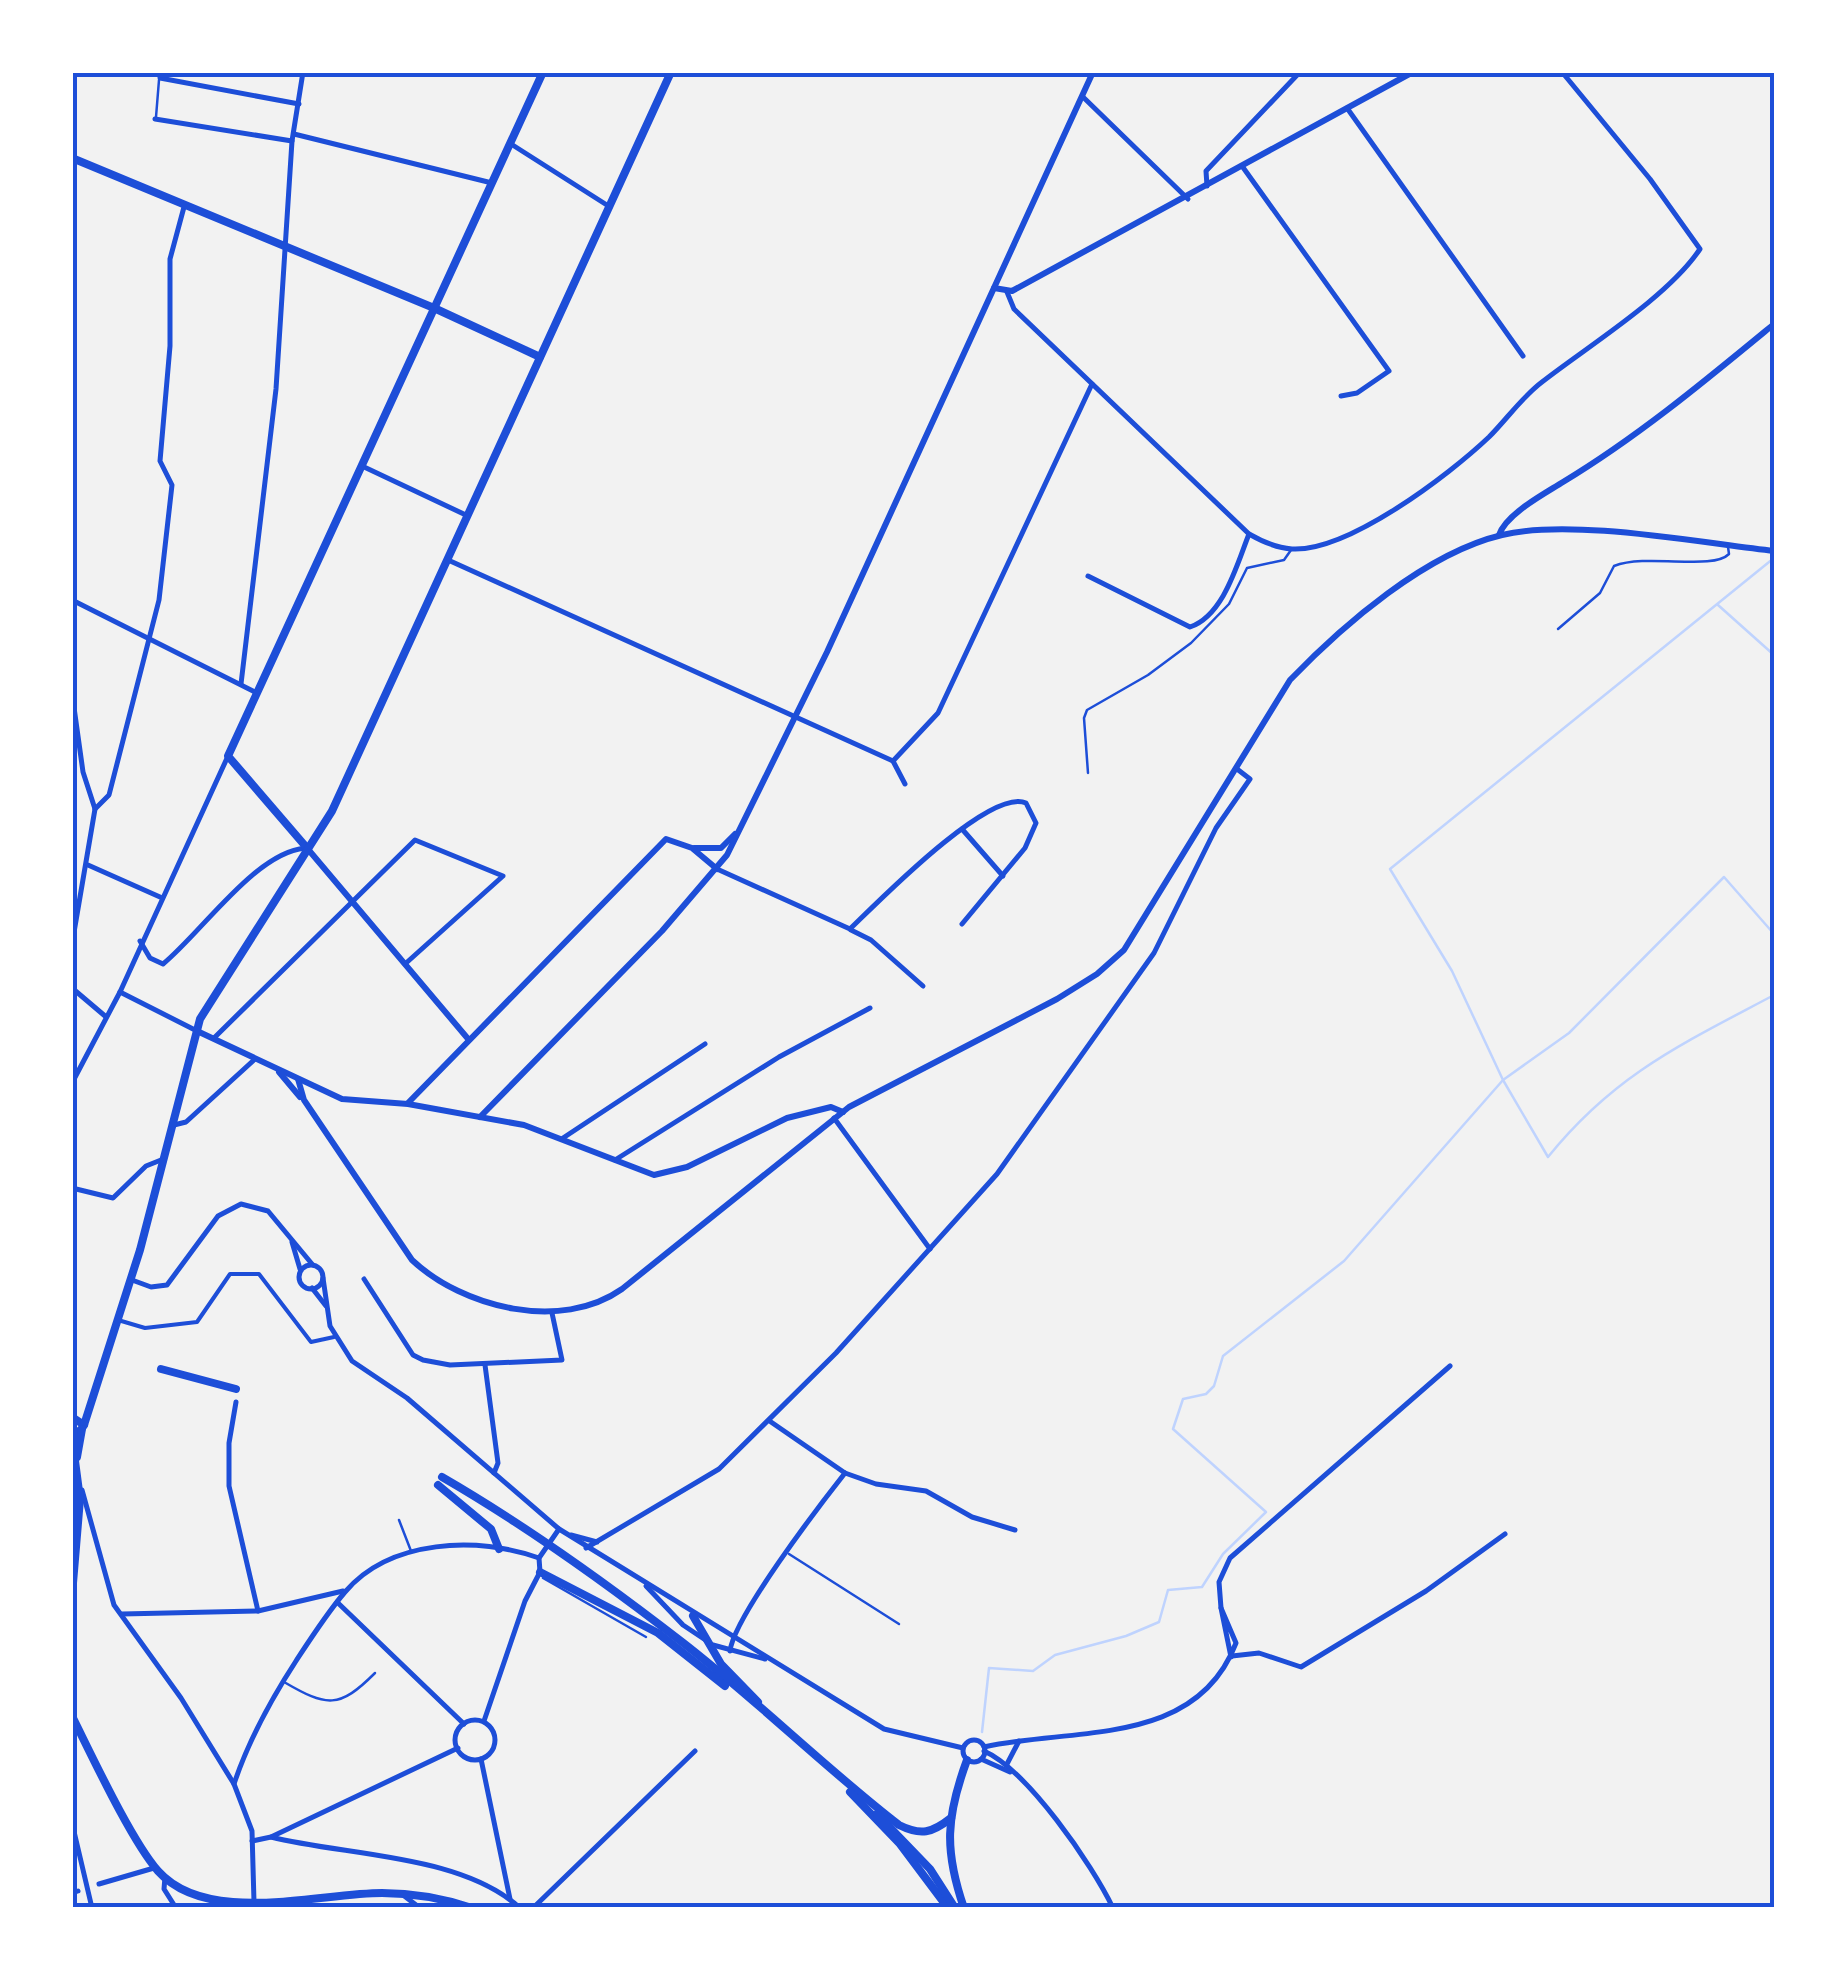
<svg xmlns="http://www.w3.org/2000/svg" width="1847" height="1980" font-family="Arial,sans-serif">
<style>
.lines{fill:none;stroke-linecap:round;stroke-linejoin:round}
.stream{stroke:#bfd3fe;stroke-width:2.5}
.service{stroke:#1d4ed8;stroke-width:2.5}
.pedestrian{stroke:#1d4ed8;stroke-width:4}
.minor{stroke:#1d4ed8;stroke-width:5}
.tertiary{stroke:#1d4ed8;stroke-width:6}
.secondary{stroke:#1d4ed8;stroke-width:8}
.neatline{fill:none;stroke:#1d4ed8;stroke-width:4}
</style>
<rect width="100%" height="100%" fill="#f2f2f2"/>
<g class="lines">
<g class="stream">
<path d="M1718,605L1774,655"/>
<path d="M1774,934L1724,877L1569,1033L1503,1080L1548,1157C1615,1074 1682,1044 1774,995"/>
<path d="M982,1732L989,1668L1033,1671L1055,1655L1126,1636L1159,1622L1168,1590L1202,1587L1223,1554L1266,1512L1173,1429L1183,1399L1206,1394L1214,1386L1223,1356L1344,1261L1503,1080L1452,971L1390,869L1774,558"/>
</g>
<g class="service">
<path d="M156,117L159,80"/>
<path d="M1558,629L1600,593L1614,566C1648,553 1712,571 1729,554L1728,547"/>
<path d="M1088,773L1084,718L1087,710L1148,675L1191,643L1229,604L1247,568L1284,560L1291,550"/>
<path d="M399,1520L411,1551"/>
<path d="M789,1554L899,1624"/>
<path d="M543,1578L646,1637"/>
<path d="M284,1682C327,1707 339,1709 375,1673"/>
</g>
<path class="pedestrian" d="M118,1320L145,1328L197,1322L230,1274H259L311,1342L334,1337"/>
<g class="minor">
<path d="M160,72V78L299,104"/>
<path d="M1082,96L1188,199"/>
<path d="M1347,108L1523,356"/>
<path d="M155,119L292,141"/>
<path d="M294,134L492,183"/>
<path d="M511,144L610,207"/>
<path d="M1242,166L1389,371L1357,393L1341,396"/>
<path d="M1207,186L1206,171L1300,72"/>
<path d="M1007,292L1014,309L1249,534C1263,542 1276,548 1292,549C1348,552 1449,475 1489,437C1507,419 1522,397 1542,382C1588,346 1668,297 1700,249L1650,179L1562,72"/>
<path d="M362,466L468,516"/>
<path d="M448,560L893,761"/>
<path d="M1088,576L1190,627C1224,615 1237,564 1249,534"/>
<path d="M72,600L257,693"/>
<path d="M241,684L276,389L292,141L303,72"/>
<path d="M72,693L83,772L95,809L72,944"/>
<path d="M893,761L938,713L1092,384"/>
<path d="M893,761L905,784"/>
<path d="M95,809L109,795L159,600L172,485L160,461L170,346V259L184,207"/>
<path d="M962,829L1003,876"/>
<path d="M88,865L160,897"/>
<path d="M717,869L850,929C878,902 990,787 1026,803L1036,823L1025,848L962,924"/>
<path d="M851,930L871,940L923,986"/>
<path d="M140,941L150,958L163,964C202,932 255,853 305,848"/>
<path d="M72,988L105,1016"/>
<path d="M120,992L197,1031"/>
<path d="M214,1038L415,840L503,876L405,964"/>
<path d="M72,1083L120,992L228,756"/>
<path d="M834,1118L930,1249"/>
<path d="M174,1125L186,1122L255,1059"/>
<path d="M563,1138L705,1044"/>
<path d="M615,1160L779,1057L870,1008"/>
<path d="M72,1188L113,1198L146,1166L161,1160"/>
<path d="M292,1242L300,1269"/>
<circle cx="311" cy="1277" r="12"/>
<path d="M323,1278L330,1326L352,1361L407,1398L559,1529L884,1729L963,1748"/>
<path d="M364,1279L413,1355L423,1360L450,1365L562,1360L552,1313"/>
<path d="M132,1280L151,1287L167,1285L218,1216L241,1204L268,1211L312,1264"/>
<path d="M312,1288L326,1306"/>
<path d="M485,1365L498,1463L494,1473"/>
<path d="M236,1402L229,1443V1486L258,1611"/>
<path d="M771,1422L845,1473L876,1484L926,1491L972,1517L1015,1530"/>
<path d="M82,1490L114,1605L181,1698L234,1784L252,1831L254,1902"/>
<path d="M571,1535L597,1542"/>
<path d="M586,1548L719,1469L836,1353L997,1174L1154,953L1216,828L1250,779L1237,769"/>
<path d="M646,1586L683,1625L704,1639"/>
<path d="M337,1602L464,1724"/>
<path d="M1221,1608L1219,1582L1230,1558L1450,1366"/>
<path d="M122,1614L258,1611L343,1591"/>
<path d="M713,1645L765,1659"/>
<path d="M730,1651C734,1617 819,1506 845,1473"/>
<path d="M1232,1656L1259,1653L1301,1667L1426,1591L1505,1534"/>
<circle cx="475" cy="1740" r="20"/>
<path d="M484,1721L525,1601L540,1572L539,1558L559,1529"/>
<circle cx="974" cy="1751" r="11"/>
<path d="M984,1747C1073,1727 1196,1748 1236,1643L1221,1608L1231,1657"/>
<path d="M984,1751C1027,1770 1092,1864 1113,1908"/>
<path d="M481,1759L510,1899"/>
<path d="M981,1759L1010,1772"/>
<path d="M1007,1764L1019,1741"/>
<path d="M234,1784C249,1739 270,1701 296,1661C311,1638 327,1613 345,1592C390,1539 478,1536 539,1558"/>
<path d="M72,1823L92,1908"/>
<path d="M271,1837C346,1856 461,1854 520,1908"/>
<path d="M252,1841L271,1837L458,1748"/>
<path d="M165,1877L164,1889L176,1908"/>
<path d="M99,1884L154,1868"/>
<path d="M72,1893L78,1891"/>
<path d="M403,1895L420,1908"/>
<path d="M533,1908L695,1751"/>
</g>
<g class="tertiary">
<path d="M994,288L1012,291L1413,72"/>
<path d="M1499,535C1506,514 1544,494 1563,482C1639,436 1706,380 1774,324"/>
<path d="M307,848L469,1040"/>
<path d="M694,848H721L735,834"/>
<path d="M197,1031L342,1099L408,1104L524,1125L654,1175L687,1167L787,1118L831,1107L843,1112"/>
<path d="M279,1072L300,1097"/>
<path d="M298,1079L304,1100L412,1260C463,1308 561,1332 622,1289L849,1107L1057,999L1097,974L1124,950L1290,680C1343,625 1426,553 1502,535C1571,518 1701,543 1774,551"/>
<path d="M408,1103L666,839L692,848L717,869"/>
<path d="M480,1117L662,931L727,855L827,652L1093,72"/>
</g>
<g class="secondary">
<path d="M72,158L434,308L540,357"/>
<path d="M307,848L228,756L543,72"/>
<path d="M161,1369L236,1389"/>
<path d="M72,1417L84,1425L80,1431L72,1432"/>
<path d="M84,1425L140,1250L200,1019L332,811L671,72"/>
<path d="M72,1438L80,1499L72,1595"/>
<path d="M77,1457L82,1429"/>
<path d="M442,1477C525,1525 606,1583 682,1642C757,1700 824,1767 899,1825C921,1836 932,1833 951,1818"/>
<path d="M438,1485L491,1529L499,1549"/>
<path d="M540,1572L658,1633L725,1686"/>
<path d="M693,1616L721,1664L758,1702"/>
<path d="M72,1716C92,1756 131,1840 158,1871C207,1926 318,1893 382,1893C414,1893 442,1898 472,1908"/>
<path d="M850,1792L900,1844L948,1908"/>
<path d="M877,1814L930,1869L955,1908"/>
<path d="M964,1908C944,1850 946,1817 967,1760"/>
</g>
</g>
<rect width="1847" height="1980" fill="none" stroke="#ffffff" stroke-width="150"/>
<rect x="75" y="75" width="1697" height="1830" class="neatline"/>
</svg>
